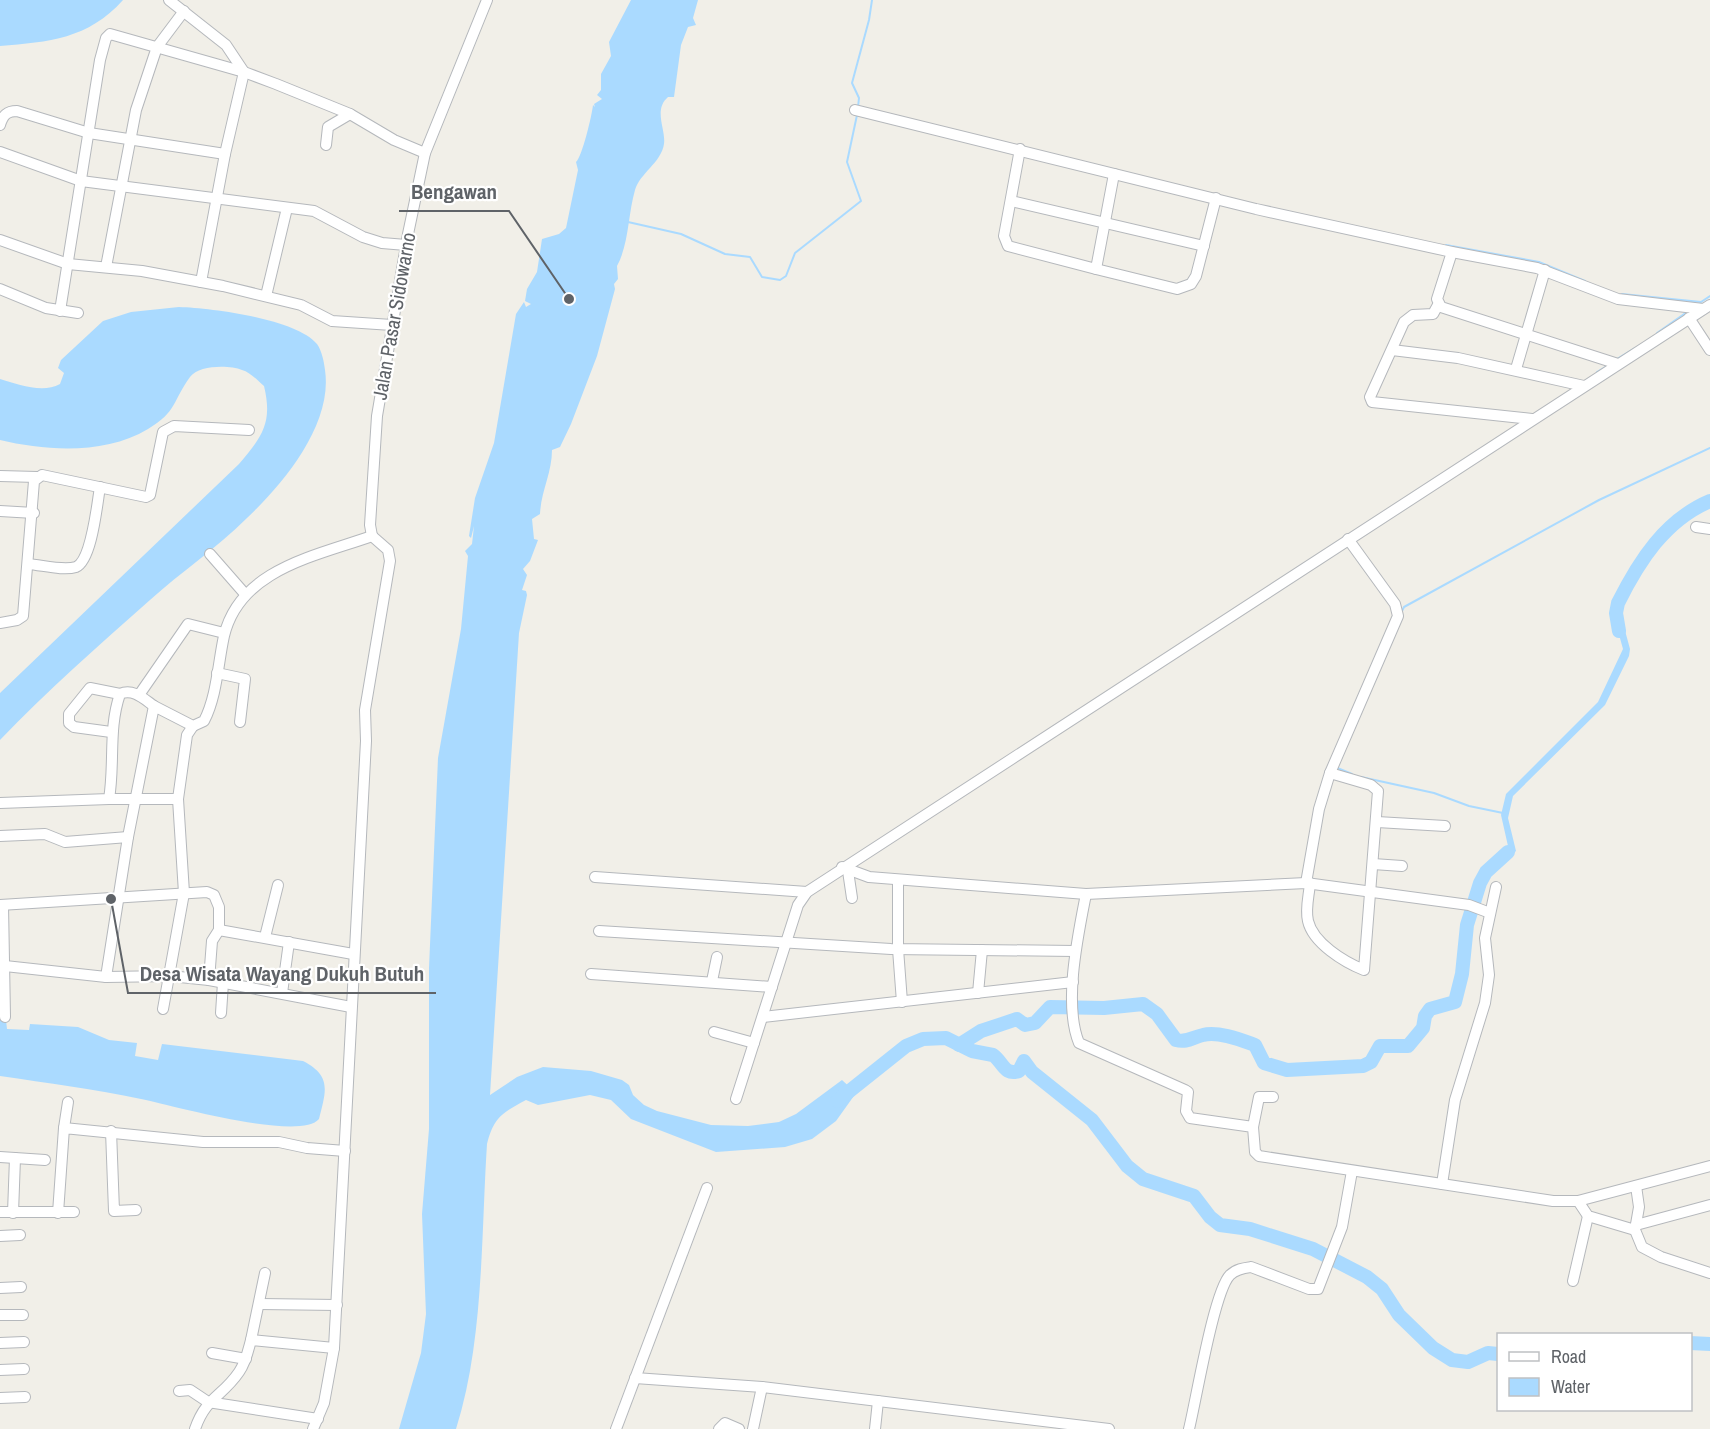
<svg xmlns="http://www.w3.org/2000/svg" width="1710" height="1429" font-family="'Archivo Narrow',sans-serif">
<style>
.water{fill:#aadaff}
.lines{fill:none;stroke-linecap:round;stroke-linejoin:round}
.stream{stroke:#aadaff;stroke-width:2}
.river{stroke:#aadaff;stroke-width:14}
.minor-casing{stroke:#b5b8bc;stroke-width:12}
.minor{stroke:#fff;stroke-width:10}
.labels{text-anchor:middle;stroke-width:4.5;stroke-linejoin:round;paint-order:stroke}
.street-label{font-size:20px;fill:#5f6368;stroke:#fff}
.leader{fill:none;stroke:#5f6368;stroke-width:2}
.callout-dot{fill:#5f6368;stroke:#fff;stroke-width:2}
.callout-label{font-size:21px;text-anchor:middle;font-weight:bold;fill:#5f6368;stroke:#fff;stroke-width:4.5;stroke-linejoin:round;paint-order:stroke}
</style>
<rect width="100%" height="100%" fill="#f1efe8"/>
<g class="water">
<path d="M0,0H123C88,39 49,42 0,46Z"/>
<path d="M631,0H698L693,18L696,25L688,27L681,45L674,97H668C653,110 666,129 664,144C661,163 640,173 635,190C628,214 629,244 617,266L618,279L614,284L615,289L597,356L571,424L560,447L552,450C552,473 541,491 540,514L532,519L534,539L538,540L530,561L523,569L527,575L522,590L526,591L527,595L519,633L490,1095L517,1077L543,1067L591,1071L622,1080L629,1085L633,1095L644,1105L657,1111L711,1125L748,1126L779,1122L796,1114L842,1080L856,1093L836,1121L812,1139L785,1147L716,1152L631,1119L611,1100L590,1095L538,1105L526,1100C502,1113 494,1117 487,1144C481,1236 484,1341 456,1429H399L421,1353L426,1314L422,1214L429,1129V968L438,758L461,629L468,556L465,551L472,544L474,526L471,538L469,536L475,498L494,443L516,314L524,302L526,307L531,304L525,301L527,289L537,272L542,239L559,234L566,228L578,170L576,162C582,157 592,115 593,105L595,107L594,104L602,99L597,95L601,90V74L611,56L609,42Z"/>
<path d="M179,307C212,308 296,319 317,344C322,351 324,362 325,370C333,424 284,483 247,518C217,548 181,572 150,600C99,645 47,691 0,740V693L239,464C262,437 273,423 264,386C258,381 250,372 242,370C229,365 199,365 190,377C173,400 177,412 148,429C105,455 46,451 0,440V379C18,384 42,394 60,384L64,373L58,368L61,360L103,321L131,312Z"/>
<path d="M1620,612L1630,649L1629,656L1605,705L1513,796L1508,818L1516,851L1498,868L1493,862L1508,846L1501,815L1506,794L1598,702L1623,649L1613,613Z"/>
<path d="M0,1020H6L7,1029L29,1030L30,1024L78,1027L109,1040L137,1043L135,1056L158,1060L162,1044L303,1061C332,1076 326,1091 319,1119C300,1142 171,1105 141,1099C95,1089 47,1083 0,1076Z"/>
</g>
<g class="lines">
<g class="stream">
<path d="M858,107L859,98L852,83L869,20L872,0"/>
<path d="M628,222L681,234L725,254L750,257L762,277L780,280L786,276L795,253L861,201L847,162L857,115"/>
<path d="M1446,245L1539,262L1585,281"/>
<path d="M1622,294L1701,302L1710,296"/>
<path d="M1657,333L1687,312"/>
<path d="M1617,359L1635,348"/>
<path d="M1597,372L1607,366"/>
<path d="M1401,613L1404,607L1599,500L1710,448"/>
<path d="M1335,767L1352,774"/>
<path d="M1361,777L1434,793L1469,806L1503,813"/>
</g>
<g class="river">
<path d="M1619,631L1616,613L1618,603C1639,561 1665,520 1710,501"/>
<path d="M959,1045L981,1031L1017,1019L1025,1025L1035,1023L1050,1007L1104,1008L1143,1004L1157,1014L1176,1040C1187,1043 1193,1037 1203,1035C1218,1031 1241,1040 1255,1045L1264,1063L1287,1070L1363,1066L1371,1062L1380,1046H1408L1423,1028L1425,1016L1430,1009L1455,1002L1462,974L1467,925L1480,883L1486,872L1508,852"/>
<path d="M837,1101L906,1046L923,1039L946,1038L972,1051L993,1055C1003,1062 1004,1076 1019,1071L1024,1061L1032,1072L1092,1120L1127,1166L1143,1179L1194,1196L1210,1217L1220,1225L1250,1229L1313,1249L1367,1277L1382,1289L1399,1315L1433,1348L1452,1360L1468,1362L1488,1353L1498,1354"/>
<path d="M1690,1343L1710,1344"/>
</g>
<defs>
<g id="minor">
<path d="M169,0L226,45L244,72L225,154L201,282"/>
<path d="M855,110L1256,209L1452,252L1537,268L1618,299L1703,309"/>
<path d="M0,125C3,115 7,111 17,111L89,133L225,154"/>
<path d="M326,145L328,127L350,114"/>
<path d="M1020,149L1004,236L1008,246L1096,269L1114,174"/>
<path d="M0,152L81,181L314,211L363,237L382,243L406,245"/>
<path d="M1011,201L1204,246"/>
<path d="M0,240L68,264L142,271L223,286L301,305L332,321L392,325"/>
<path d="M1452,252L1437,299L1441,307L1618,364"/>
<path d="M106,267L136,110L157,47L184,11"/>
<path d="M1096,269L1177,289L1191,284L1196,276L1216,198"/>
<path d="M0,289L46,308L78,313"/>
<path d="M266,296L287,208"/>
<path d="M1438,305L1433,314L1413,315L1404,322L1370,397L1372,402L1532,419"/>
<path d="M60,311L100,60L106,38L110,34L244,72L276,84L350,114L394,140L425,153"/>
<path d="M1689,318L1710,350"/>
<path d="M1392,350L1458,358L1584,386"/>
<path d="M1516,369L1545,270"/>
<path d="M0,476L37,477"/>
<path d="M0,511L34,513"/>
<path d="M1696,527L1710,529"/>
<path d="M372,536L370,525L377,416L408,234L425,153L487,0"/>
<path d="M210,554L245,594"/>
<path d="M28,564C42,565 63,571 76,567C92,560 97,504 100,487"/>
<path d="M0,623L17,620L23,616L34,481L42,475L146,497L150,495L163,432L174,426L249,430"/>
<path d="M217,673L245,679L240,722"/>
<path d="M139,695L188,624L224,633"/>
<path d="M111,732L74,727L69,723V714L90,688L120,694"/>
<path d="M109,799H178"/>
<path d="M0,803L109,799C115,763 108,729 120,694C133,688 144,699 154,706"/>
<path d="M1377,822L1445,826"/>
<path d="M0,836L45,834L65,842L128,837"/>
<path d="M1373,864L1402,866"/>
<path d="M842,867L869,877L1086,894L1306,883L1469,905L1490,913"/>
<path d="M848,871L852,898"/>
<path d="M595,877L807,892"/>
<path d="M898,880V949L902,1002"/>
<path d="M1306,883L1319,809L1330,773L1398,616L1395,604L1348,539"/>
<path d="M1310,883C1309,896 1305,909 1308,921C1313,943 1344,962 1364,970L1378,791L1371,785L1330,773"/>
<path d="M1086,894C1078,935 1063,1004 1079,1043L1185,1090L1188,1092L1186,1111L1190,1118L1253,1127L1255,1152L1259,1156L1553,1201H1578L1710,1166"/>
<path d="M0,905L207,892L214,895L219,907V930L353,954"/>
<path d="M3,905L5,1017"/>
<path d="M599,931L891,949L1075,951"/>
<path d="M265,937L278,885"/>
<path d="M5,966L106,977L170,976L209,980L351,1007"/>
<path d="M591,974L772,987"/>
<path d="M106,977L128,837L154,706L193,726L204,721C217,696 218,663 224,636C240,569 316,556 372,536"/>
<path d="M209,980L212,941L219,930"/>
<path d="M712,981L717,957"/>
<path d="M282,993L289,942"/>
<path d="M978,993L982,950"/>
<path d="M163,1009L184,893L178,799L187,735L193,726"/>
<path d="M221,1013L223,983"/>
<path d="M763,1017L1073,982"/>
<path d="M714,1032L754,1043"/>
<path d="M736,1099L798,905L807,892L1710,305"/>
<path d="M1253,1127L1259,1097H1273"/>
<path d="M64,1128L68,1102"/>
<path d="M111,1131L114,1211L136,1210"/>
<path d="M0,1157L45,1160"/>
<path d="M1442,1184L1455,1100L1485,1003L1489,975L1485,938L1496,887"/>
<path d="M1636,1186L1639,1207L1635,1230L1642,1247L1661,1257L1710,1273"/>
<path d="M1578,1201L1588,1216L1635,1230"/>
<path d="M0,1212H74"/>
<path d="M13,1213L15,1158"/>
<path d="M58,1213L64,1128L203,1142H279L307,1148L345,1151"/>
<path d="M1636,1225L1710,1205"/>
<path d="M0,1236L20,1235"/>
<path d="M1573,1281L1588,1216"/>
<path d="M0,1288L21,1287"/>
<path d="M260,1304L337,1305"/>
<path d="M0,1315H23"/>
<path d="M251,1340L265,1273"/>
<path d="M0,1343L24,1342"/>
<path d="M212,1353L246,1359"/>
<path d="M0,1370L24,1369"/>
<path d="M635,1378L762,1387L1109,1429"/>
<path d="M179,1391L190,1390L208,1402L318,1419"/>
<path d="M0,1398L25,1397"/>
<path d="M195,1429C206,1397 222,1397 239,1372C246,1362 248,1351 251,1340L334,1348"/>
<path d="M313,1429L324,1403L334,1348L366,741L365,710L390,561L388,550L372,536"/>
<path d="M616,1429L707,1188"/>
<path d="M719,1429L725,1423L739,1429"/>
<path d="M753,1429L762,1387"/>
<path d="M875,1429L878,1401"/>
<path d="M1189,1429C1196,1401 1214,1291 1230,1275C1236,1269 1244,1268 1251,1267L1309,1289H1318L1342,1227L1352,1171"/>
</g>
</defs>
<use href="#minor" class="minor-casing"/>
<use href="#minor" class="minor"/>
</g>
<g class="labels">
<g class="street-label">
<text transform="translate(394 316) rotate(-80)" y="7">Jalan Pasar Sidowarno</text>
</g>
</g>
<path class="leader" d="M569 299L509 211H399M111 899L128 993H436"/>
<g class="callout-dot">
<circle cx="569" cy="299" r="6"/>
<circle cx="111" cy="899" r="6"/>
</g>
<g class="callout-label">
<text x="454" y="199">Bengawan</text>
<text x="282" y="981">Desa Wisata Wayang Dukuh Butuh</text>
</g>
<rect x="1497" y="1333" width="195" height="78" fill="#ffffff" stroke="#bfc1c3" stroke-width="1.5"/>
<rect x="1509" y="1352" width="30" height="9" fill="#ffffff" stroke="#bfc1c3" stroke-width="1.5"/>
<text x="1551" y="1363" font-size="18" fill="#5f6368">Road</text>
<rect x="1509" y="1378" width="30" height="18" fill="#aadaff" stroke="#bfc1c3" stroke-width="1.5"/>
<text x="1551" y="1393" font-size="18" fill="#5f6368">Water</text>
</svg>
